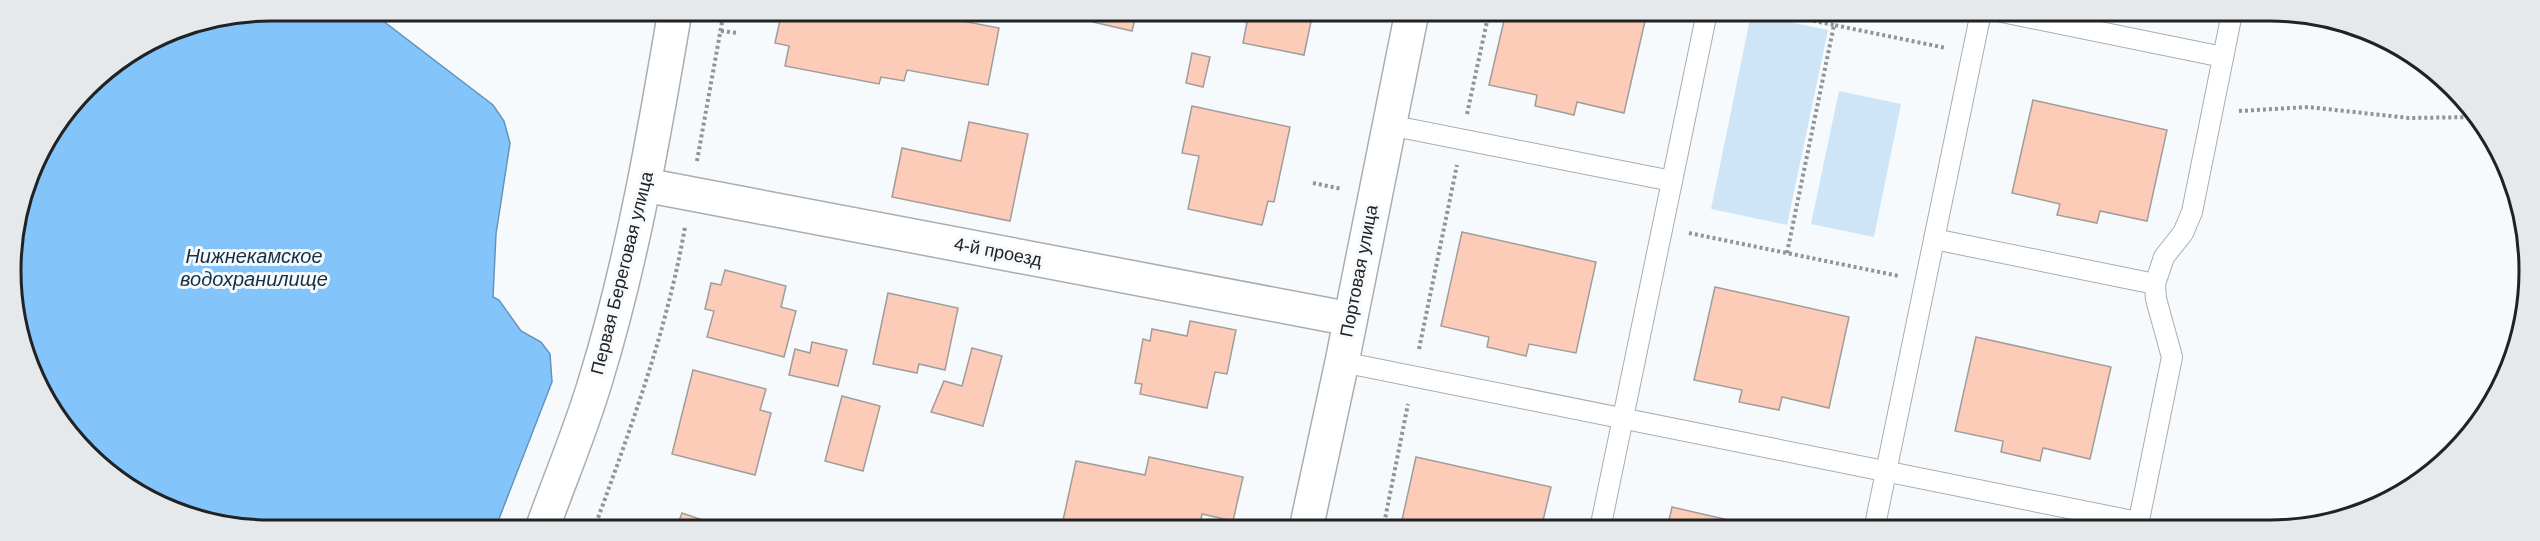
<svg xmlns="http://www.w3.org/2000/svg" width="2540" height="541" font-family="Arial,sans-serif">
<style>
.green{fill:#cee4f7}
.water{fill:#83c4fa;stroke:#6593ba;stroke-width:1.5}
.building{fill:#fcccb9;stroke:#a19d9b;stroke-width:1.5}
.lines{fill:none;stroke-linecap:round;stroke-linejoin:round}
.lane-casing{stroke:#a9adb0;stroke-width:22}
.street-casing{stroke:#a9adb0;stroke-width:36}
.path{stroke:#919496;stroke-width:4;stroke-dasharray:3 3;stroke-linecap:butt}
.lane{stroke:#fff;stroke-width:20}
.street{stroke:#fff;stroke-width:33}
.labels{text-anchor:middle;stroke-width:6;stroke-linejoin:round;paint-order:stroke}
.street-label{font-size:18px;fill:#202223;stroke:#f6fafd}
.water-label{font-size:20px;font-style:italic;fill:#132f45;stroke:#f6fafd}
.rim{fill:none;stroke:#202223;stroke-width:3}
</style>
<rect width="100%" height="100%" fill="#f6fafd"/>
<g class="green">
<path d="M1751,14L1828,30L1787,225L1711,209Z"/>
<path d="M1839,91L1901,104L1874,237L1811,224Z"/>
</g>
<path class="water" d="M271,11H370L493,105L504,121L510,143L496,234L493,297L499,300L521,331L541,342L550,354L552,382L495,529L237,528L141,496L75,442L24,354L11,254L30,171L87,86L171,30Z"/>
<g class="building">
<path d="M751,11H782L781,16Z"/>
<path d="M782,11H910L999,28L988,85L907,70L904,81L881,77L879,84L785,66L789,46L775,43Z"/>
<path d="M1054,11H1137L1132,31L1054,13Z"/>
<path d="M1222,12H1313L1304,55L1243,43L1247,22L1226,18Z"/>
<path d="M1506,12H1602L1645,21L1624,113L1577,102L1574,115L1535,106L1537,95L1489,85Z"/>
<path d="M1192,53L1210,57L1203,87L1186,83Z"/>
<path d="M2033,100L2167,130L2147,221L2100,211L2097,223L2057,215L2060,204L2012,193Z"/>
<path d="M1192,106L1290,127L1274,202L1268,201L1262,225L1188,209L1199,156L1182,153Z"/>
<path d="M969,122L1028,134L1010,221L892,197L902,148L961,161Z"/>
<path d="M1462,232L1596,262L1576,353L1529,344L1526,356L1487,347L1489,337L1441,326Z"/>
<path d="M725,270L786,286L781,307L796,311L784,357L707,337L714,311L705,309L711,283L721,285Z"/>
<path d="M1715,287L1849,317L1829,408L1782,397L1779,410L1739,402L1742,390L1694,380Z"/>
<path d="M888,293L958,308L945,370L919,364L917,373L873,364Z"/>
<path d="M1190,321L1236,330L1227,374L1215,372L1207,408L1140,394L1142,384L1135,383L1143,339L1150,341L1152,329L1187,336Z"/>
<path d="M1976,337L2111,367L2090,459L2043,448L2040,461L2001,452L2003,441L1955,431Z"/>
<path d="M812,342L847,350L838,386L789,375L795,349L810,353Z"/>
<path d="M972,348L1002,356L983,426L931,412L944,381L962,386Z"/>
<path d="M693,370L766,389L760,410L771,413L755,475L672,454Z"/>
<path d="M842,396L880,406L863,471L825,461Z"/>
<path d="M1149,457L1243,477L1233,521L1202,514L1199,529H1083L1062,525L1076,461L1145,475Z"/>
<path d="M1416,457L1551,487L1541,529H1400Z"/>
<path d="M1672,507L1772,530L1667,529Z"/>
<path d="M682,513L729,529H676Z"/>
</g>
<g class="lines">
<defs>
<g id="lane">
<path d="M2002,12L2223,57"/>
<path d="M1389,125L1672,181"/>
<path d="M1934,239L2155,284"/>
<path d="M1342,362L2138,522"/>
<path d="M1600,529L1707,12"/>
<path d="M1874,530L1981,12"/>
<path d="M2137,530L2172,357L2156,299L2155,284L2164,257L2183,233L2192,212L2232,13"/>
</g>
<g id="street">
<path d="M645,185L1350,319"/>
<path d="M542,529C560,479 581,430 596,379C633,258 654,135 675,11"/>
<path d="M1306,529L1342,362L1412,12"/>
</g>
</defs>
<use href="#lane" class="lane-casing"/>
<use href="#street" class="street-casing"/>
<g class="path">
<path d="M1353,12L1376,16"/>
<path d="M1772,12L1834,25"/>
<path d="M721,31L738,33"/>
<path d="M2239,111L2308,107L2409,118L2478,117"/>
<path d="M1467,114L1489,12"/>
<path d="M697,161L724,11"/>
<path d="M1313,183L1342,189"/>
<path d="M1689,233L1899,276"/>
<path d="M1787,253L1834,25L1946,48"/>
<path d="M1419,349L1457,165"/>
<path d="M594,529C630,430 667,331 685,227"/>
<path d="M1383,529L1408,404"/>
</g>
<use href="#lane" class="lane"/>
<use href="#street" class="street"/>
</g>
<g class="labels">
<g class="street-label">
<text transform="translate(998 252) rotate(11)" y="6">4-й проезд</text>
<text transform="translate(1359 271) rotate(-79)" y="6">Портовая улица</text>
<text transform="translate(622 273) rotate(-76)" y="6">Первая Береговая улица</text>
</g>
<g class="water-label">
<text x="254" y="263">Нижнекамское<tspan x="254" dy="23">водохранилище</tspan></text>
</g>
</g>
<path d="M0 0H2540V541H0ZM270 21H2270A249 249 0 0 1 2519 270V271A249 249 0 0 1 2270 520H270A249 249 0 0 1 21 271V270A249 249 0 0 1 270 21Z" fill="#e5e9ec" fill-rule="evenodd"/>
<path class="rim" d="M270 21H2270A249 249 0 0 1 2519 270V271A249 249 0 0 1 2270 520H270A249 249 0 0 1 21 271V270A249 249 0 0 1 270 21Z"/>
</svg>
